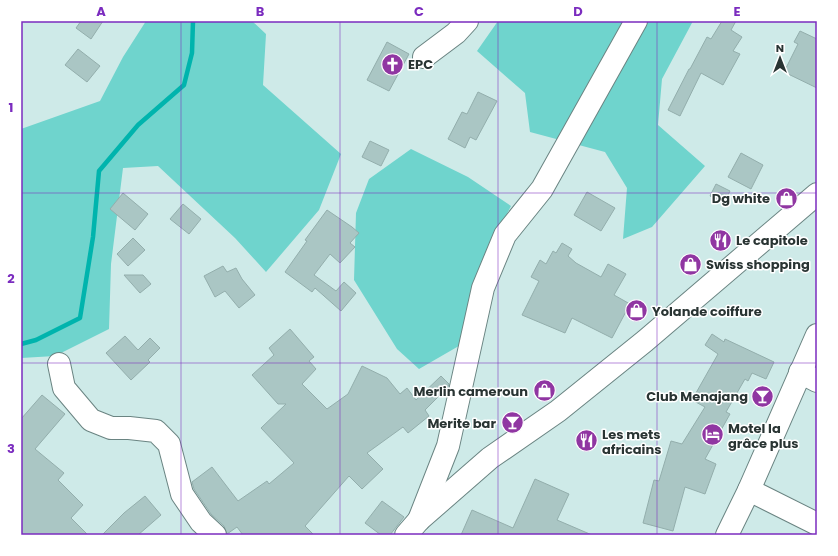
<svg xmlns="http://www.w3.org/2000/svg" width="838" height="556" font-family="Poppins,sans-serif">
<style>
.green{fill:#6fd4cd}
.lines{fill:none;stroke-linecap:round;stroke-linejoin:round}
.stream{stroke:#00b4ad;stroke-width:4.5}
.building{fill:#aac6c4;stroke:#93aeac}
.minor-casing{stroke:#6a8482;stroke-width:24}
.major-casing{stroke:#6a8482;stroke-width:24}
.minor{stroke:#fff;stroke-width:22}
.major{stroke:#fff;stroke-width:22}
.grid{fill:none;stroke:#7b2cbf;stroke-width:1;stroke-opacity:0.55}
.labels{text-anchor:middle;stroke-width:3;stroke-linejoin:round;paint-order:stroke}
.poi-label{font-size:13px;font-weight:bold;fill:#293433;stroke:#fff;text-anchor:start}
.neatline{fill:none;stroke:#7b2cbf;stroke-width:1.5}
.grid-label{font-size:13px;text-anchor:middle;font-weight:bold;fill:#7b2cbf}
</style>
<rect width="100%" height="100%" fill="#ceeae8"/>
<g class="green">
<path d="M146,21H252L266,34L263,85L341,154L319,210L266,272L235,238L158,166L123,168L111,264L109,329L55,356L21,358V129L100,101L123,57Z"/>
<path d="M498,21H693L662,79L658,125L705,166L652,227L623,239L627,188L605,152L530,132L525,93L477,51Z"/>
<path d="M411,149L468,177L511,206L478,270L464,343L419,369L397,349L354,280L356,213L369,179Z"/>
</g>
<g class="lines">
<path class="stream" d="M21,344L36,340L80,318L93,237L99,171L138,125L184,85L192,53L193,21"/>
</g>
<g class="building">
<path d="M81,21H103L91,39L76,28Z"/>
<path d="M722,21H736L731,30L742,37L733,51L740,54L723,85L701,73L680,116L668,110L689,69H690L707,37L711,39Z"/>
<path d="M800,31L817,39V88L784,72L798,44L794,42Z"/>
<path d="M387,42L409,54L389,91L367,80Z"/>
<path d="M78,49L100,66L87,82L65,65Z"/>
<path d="M478,92L497,101L476,140L470,137L465,148L448,139L462,112L467,114Z"/>
<path d="M370,141L389,150L381,166L362,157Z"/>
<path d="M741,153L763,165L751,189L728,177Z"/>
<path d="M716,184L730,191L724,203L710,196Z"/>
<path d="M587,192L615,208L601,231L574,215Z"/>
<path d="M123,193L148,214L135,230L110,209Z"/>
<path d="M183,204L201,219L189,234L170,219Z"/>
<path d="M327,210L352,227L359,233L350,243L355,247L340,263L330,254L314,275L336,291L344,282L356,293L341,311L315,288L312,292L285,272L307,241L305,240Z"/>
<path d="M133,238L145,250L128,266L117,254Z"/>
<path d="M562,243L572,249L568,256L576,263L601,277L608,264L626,274L614,295L630,304L612,338L572,318L565,333L522,315L539,281L531,277L540,260L546,264L553,251L556,253Z"/>
<path d="M223,266L227,272L236,268L242,279L255,295L239,308L225,291L215,297L204,276Z"/>
<path d="M124,275H143L151,284L140,293Z"/>
<path d="M290,329L314,357L309,361L316,369L302,384L327,409L348,394L362,366L387,378L400,394L407,388L416,400L441,376L449,384L448,387L425,410L429,416L408,433L403,427L367,453L383,469L362,489L349,476L305,526L314,535H243L237,527L227,534L224,526L211,514L194,489L192,482L212,467L238,501L267,481L269,484L294,463L261,428L286,404H278L252,375L274,355L269,348Z"/>
<path d="M712,334L724,342L725,339L774,362L766,379L752,373L748,381L745,379L726,412L730,414L705,459L716,464L705,494L685,487L673,531L643,523L654,480L659,481L671,441L682,444L705,407L692,400L718,354L705,345Z"/>
<path d="M125,336L138,350L150,338L160,348L148,360L150,362L131,380L106,353Z"/>
<path d="M42,395L65,414L35,449L64,473L58,480L83,505L71,518L88,535H21V419Z"/>
<path d="M535,479L569,494L557,520L592,535H461L472,510L513,528Z"/>
<path d="M145,496L161,515L138,535H102L124,513Z"/>
<path d="M382,501L404,517L390,535H381L365,523Z"/>
</g>
<g class="lines">
<defs>
<g id="minor">
<path d="M424,57L456,33L467,21"/>
<path d="M59,364L64,388L91,420L111,428H129L156,431L169,444L182,494L201,522L215,535"/>
<path d="M800,372L817,381"/>
<path d="M749,490L817,524"/>
<path d="M419,520L448,446L483,288L505,235L542,189L636,21"/>
<path d="M406,535L419,520L490,458L558,411L645,341L817,194"/>
</g>
<path id="major" d="M727,535L749,490L817,335"/>
</defs>
<use href="#minor" class="minor-casing"/>
<use href="#major" class="major-casing"/>
<use href="#minor" class="minor"/>
<use href="#major" class="major"/>
</g>
<path class="grid" d="M181,21V535M340,21V535M498,21V535M657,21V535M21,193H817M21,363H817"/>
<defs>
<symbol id="church-disc" viewBox="-11 -11 22 22"><circle r="9.5" fill="#9036a2" stroke="#fff"/><path d="M-1.2-6h2.4v3.5h3.3v2.4h-3.3V6h-2.4V-.1h-3.3v-2.4h3.3Z" fill="#fff"/></symbol>
<symbol id="shop-disc" viewBox="-11 -11 22 22"><circle r="9.5" fill="#9036a2" stroke="#fff"/><path d="M-5-2.5h2.3a2.7 3.5 0 0 1 5.4 0H5L5.5 6h-11ZM-1.5-2.5h3a1.5 2.3 0 0 0-3 0Z" fill="#fff"/></symbol>
<symbol id="restaurant-disc" viewBox="-11 -11 22 22"><circle r="9.5" fill="#9036a2" stroke="#fff"/><path d="M-5-6h1v4h1v-4h1v4h1v-4h1v5L-1.5 .5V6h-2V.5L-5-1ZM5-6V6H3V1.5H1.5Q1.5-4 5-6Z" fill="#fff"/></symbol>
<symbol id="bar-disc" viewBox="-11 -11 22 22"><circle r="9.5" fill="#9036a2" stroke="#fff"/><path d="M-6-5H6L.8 .8V4.5H3.5V6h-7V4.5H-.8V.8Z" fill="#fff"/></symbol>
<symbol id="hotel-disc" viewBox="-11 -11 22 22"><circle r="9.5" fill="#9036a2" stroke="#fff"/><path d="M-6-4.5h1.5V1H6V5H4.5V3h-9V5H-6ZM-4 0a1.8 1.8 0 1 1 3.6 0ZM.5 0V-2.5h3Q6-2.5 6 0Z" fill="#fff"/></symbol>
</defs>
<g fill-rule="evenodd">
<use href="#church-disc" x="380" y="52" width="25" height="25"/>
<use href="#shop-disc" x="774" y="186" width="25" height="25"/>
<use href="#restaurant-disc" x="708" y="228" width="25" height="25"/>
<use href="#shop-disc" x="678" y="252" width="25" height="25"/>
<use href="#shop-disc" x="624" y="298" width="25" height="25"/>
<use href="#shop-disc" x="532" y="378" width="25" height="25"/>
<use href="#bar-disc" x="750" y="384" width="25" height="25"/>
<use href="#bar-disc" x="500" y="410" width="25" height="25"/>
<use href="#hotel-disc" x="700" y="422" width="25" height="25"/>
<use href="#restaurant-disc" x="574" y="428" width="25" height="25"/>
</g>
<g class="labels">
<g class="poi-label">
<text x="408" y="69">EPC</text>
<text x="770" y="203" text-anchor="end">Dg white</text>
<text x="736" y="245">Le capitole</text>
<text x="706" y="269">Swiss shopping</text>
<text x="652" y="316">Yolande coiffure</text>
<text x="528" y="396" text-anchor="end">Merlin cameroun</text>
<text x="748" y="401" text-anchor="end">Club Menajang</text>
<text x="496" y="428" text-anchor="end">Merite bar</text>
<text x="728" y="433">Motel la<tspan x="728" dy="15">grâce plus</tspan></text>
<text x="602" y="439">Les mets<tspan x="602" dy="15">africains</tspan></text>
</g>
</g>
<rect width="838" height="556" fill="none" stroke="#ffffff" stroke-width="44"/>
<g transform="translate(780 58)" stroke="#ffffff" stroke-width="3" paint-order="stroke">
<path d="M0-3L7 15L0 10L-7 15Z" fill="#293433"/>
<text y="-6" font-size="11" font-weight="bold" text-anchor="middle" fill="#293433">N</text>
</g>
<rect x="22" y="22" width="794" height="512" class="neatline"/>
<g class="grid-label">
<text x="101" y="16">A</text>
<text x="260" y="16">B</text>
<text x="419" y="16">C</text>
<text x="578" y="16">D</text>
<text x="737" y="16">E</text>
<text x="11" y="112">1</text>
<text x="11" y="283">2</text>
<text x="11" y="453">3</text>
</g>
</svg>
